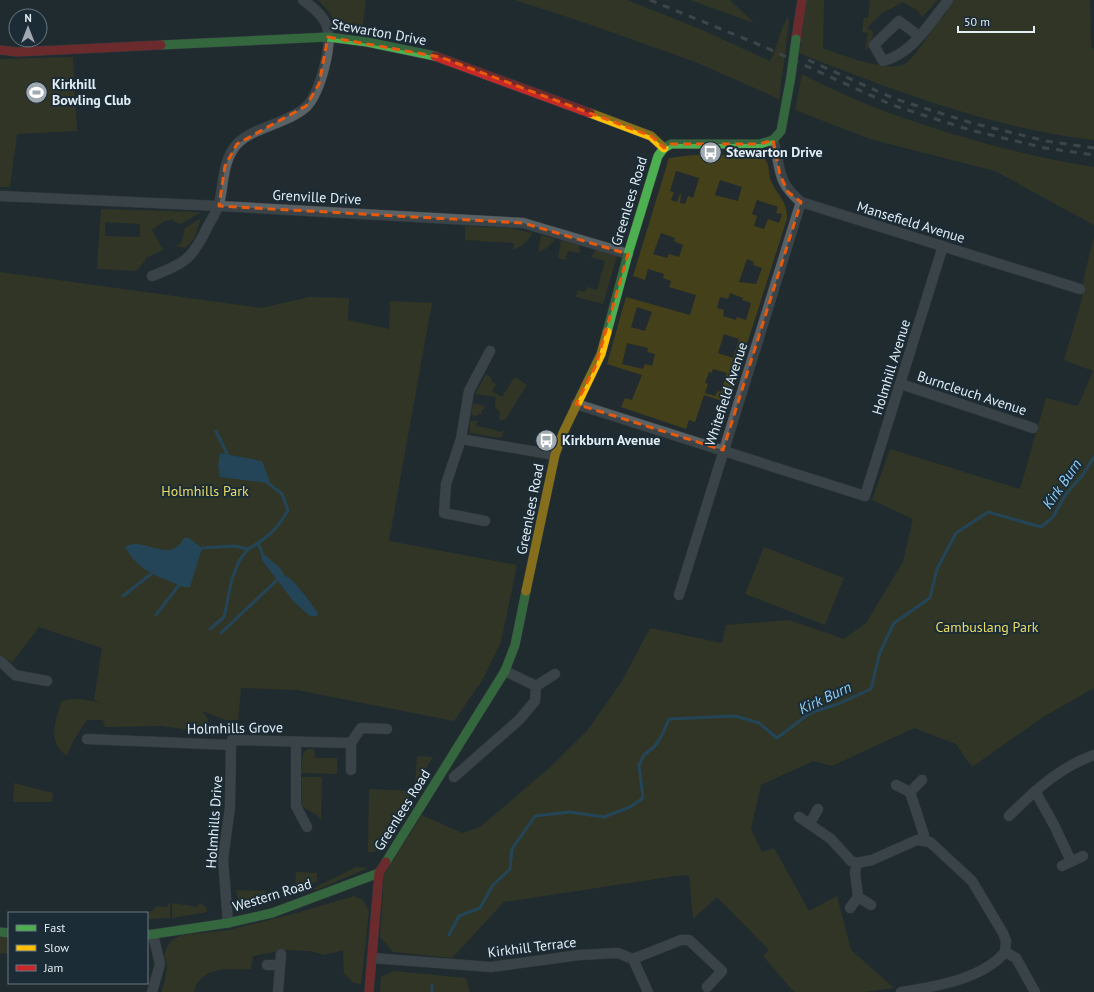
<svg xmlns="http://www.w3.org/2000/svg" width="1094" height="992" font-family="'PT Sans',sans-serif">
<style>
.green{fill:#44411a;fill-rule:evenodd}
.water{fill:#266588}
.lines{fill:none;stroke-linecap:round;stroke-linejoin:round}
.stream{stroke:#266588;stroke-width:3}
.street-casing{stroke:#3f474b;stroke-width:11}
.fast-casing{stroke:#3f474b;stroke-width:10}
.slow-casing{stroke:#3f474b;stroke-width:10}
.jam-casing{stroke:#3f474b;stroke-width:10}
.street{stroke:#5a6266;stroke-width:10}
.fast{stroke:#4caf50;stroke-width:9}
.slow{stroke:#ffc107;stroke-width:9}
.jam{stroke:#c62828;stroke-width:9}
.rail{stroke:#5d666b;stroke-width:3;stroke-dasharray:7 7;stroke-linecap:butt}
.fast-bridge-casing{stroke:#3f474b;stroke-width:10;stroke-linecap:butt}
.fast-bridge{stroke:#4caf50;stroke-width:9}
.marked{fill:none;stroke:#e8590c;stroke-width:3;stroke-dasharray:8 5;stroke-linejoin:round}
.labels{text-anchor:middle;stroke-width:4;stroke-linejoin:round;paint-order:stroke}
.street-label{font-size:14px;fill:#e3edf4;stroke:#1b2c36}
.poi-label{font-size:14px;font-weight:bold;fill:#e3edf4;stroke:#1b2c36;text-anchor:start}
.park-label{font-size:14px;fill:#eadd64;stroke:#1b2c36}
.water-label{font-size:15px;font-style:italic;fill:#8dccf5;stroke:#1b2c36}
</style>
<rect width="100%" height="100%" fill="#212b30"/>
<g class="green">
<path d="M318,0H366L362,32L336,27L330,13Z"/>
<path d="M514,0H627L700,29L770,61C778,46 780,30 788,16L789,23L779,99L693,61L574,19Z"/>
<path d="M690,0H730L754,23Z"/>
<path d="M807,0H824L823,48C841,55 888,73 905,64C914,59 934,27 940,17H944L952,0H1090L1091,46L1094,51V140C992,128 894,91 799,53Z"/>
<path d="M870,0H938L922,17L918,11L903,2L882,13L867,28L873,31L872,45L865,50L868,33L862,32L864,18H868Z"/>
<path d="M73,57L77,131L17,134L10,187H0V59Z"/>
<path d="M802,74C847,98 892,115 940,130C991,146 1042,159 1094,167V225L995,171L870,139L795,110Z"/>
<path d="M693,155H754L763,157C770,163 768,170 770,178C775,194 788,200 787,219L728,403L704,395L695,422L689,420L686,429L621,407L625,398L632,400L642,375L607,364L626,297L690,315L696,295L669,287L671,281L663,278L664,274L648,269L645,280L633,276L669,158ZM676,171L699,178L693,198L688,196L685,204L680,203L681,194H680L677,202L671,200L674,192L670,191ZM720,180L742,187L738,201L715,195ZM757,200L778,207L776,213L782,214L779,223L768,219L764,229L754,226L757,216L752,214ZM661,233L675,238L674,241L683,245L679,257L669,254L667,258L653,254ZM747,259L754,262L753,265L762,268L756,284L739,282ZM730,293L743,298L742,300L751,303L746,320L737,317L736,320L723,316L724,310L717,308L720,297L728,299ZM637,307L652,312L645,331L631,327ZM724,334L739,339L733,358L718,353ZM627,343L648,348L647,352L655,354L652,366L645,364L643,369L622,364ZM713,369L727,373L721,392L718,391L715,396L705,393L708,384L705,383L709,372L712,373Z"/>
<path d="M101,209L198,212L200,213L182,223L179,224L172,220L165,221L152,230L163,250L146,258L145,261L136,271L97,269ZM105,222L140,224V237L105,236Z"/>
<path d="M201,218L194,239L185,248L179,246L174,247L181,243L185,228Z"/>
<path d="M465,226L510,228L532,233C527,242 523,246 513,250L514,243L465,240Z"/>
<path d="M541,235L555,239L548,247L538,253Z"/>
<path d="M1094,236V688L1043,717L972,767L956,744L914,728L832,766L813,761L761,785L751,829L762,852L774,848L809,911L837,896L851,950L894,988L864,992H794L763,956L769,950L717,897L693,919L689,875L675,876L504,902L452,958L393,952L380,937L384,875L422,815L462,833L480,827L547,770L587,731L622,681L650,628L722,643L726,625L789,620L844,639L866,623L903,562L913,519L872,500L890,449L1020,489L1046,398L1078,406L1093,371L1064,360L1082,299L1084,277Z"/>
<path d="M561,240L579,245L580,253L568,251L565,260L558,258Z"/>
<path d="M596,250L617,256L603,304L576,297L578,290L585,292L587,287L597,290L605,261L591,257Z"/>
<path d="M0,272L261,308L310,297L349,298L348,320L389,329L390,301L432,303L389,541L517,565L501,642L483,679L454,721L297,690L241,688L238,720H226L202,711L208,719V729L191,730L161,726L105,727L103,720H87L73,741L67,756C47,742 55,721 62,701C76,697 89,700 104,704L94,700L102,648L39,627L12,663L0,655Z"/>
<path d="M486,374L492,378L491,381L496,384L492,391L502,397L514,378H517L527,385L505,420H499L500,412L495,407L496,397L475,394Z"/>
<path d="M473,403L485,406L484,410L482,409L481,415L478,414L477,416L471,415Z"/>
<path d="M470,421H477L476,426L492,429L500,432L504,431L501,438L470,433Z"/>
<path d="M764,547L844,578L825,625L745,594Z"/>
<path d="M309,749H314L315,758H337V774L302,773V759L304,752Z"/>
<path d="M417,756L433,757L415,786Z"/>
<path d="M302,777H322L321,821L318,816L302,806Z"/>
<path d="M14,783L53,793L52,802H13Z"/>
<path d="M369,789L413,791L392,822L375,852H368Z"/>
<path d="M356,867L368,868L316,890L312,889Z"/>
<path d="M296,872L317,873V881L306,887L295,889Z"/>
<path d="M236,890L265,891L269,896L239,904Z"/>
<path d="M354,896L363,900L369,911L361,984L354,983L344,974L343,950L325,955L310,951L284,950L253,956L251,969C229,970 200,965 194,992H161L165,981L167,965L164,956L167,947L172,940L182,935L229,930L293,914Z"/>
<path d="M170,903V918L147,919L146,913L152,911L157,906L167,907L168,904Z"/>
<path d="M172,903L197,907L200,903L206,907L207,912L172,918Z"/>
<path d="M0,934H9V954L0,953Z"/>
<path d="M393,971L466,978L470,992H380L381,977Z"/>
</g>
<g class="water">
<path d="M220,453L262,461L270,482L268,483L220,477L218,466Z"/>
<path d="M184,538H189L202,548L190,587H183C157,575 140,573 125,547C139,537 161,556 175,548C179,546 182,541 184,538Z"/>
<path d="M263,555H265L280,568L285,576C294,578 311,604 318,613L317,616H310L294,602L264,563L261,558Z"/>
</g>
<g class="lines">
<g class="stream">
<path d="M216,431L227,454"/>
<path d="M258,543L263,555"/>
<path d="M202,548L234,546L248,549C266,539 278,529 288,510L282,494L268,483"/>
<path d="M123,596L151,574"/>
<path d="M156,615L179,585"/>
<path d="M210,629L224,617L232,579L239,561L248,549"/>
<path d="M221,633L277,580"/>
<path d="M449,935L459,916L480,908L493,885L510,869L512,849L535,816L570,812L604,817L630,807L643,798L639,765L644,755L655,746L662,735L669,719L735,716L759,723L777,738L810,713L838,704L871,689L880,652L894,623L930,598L937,569L956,533L988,512L1041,527L1053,517L1066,494L1082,476L1094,457"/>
<path d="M432,985V992"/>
</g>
<defs>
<g id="street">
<path d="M919,36L899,21L874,45L883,61C912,54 928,25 946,3L948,0"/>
<path d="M773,140C782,169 775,180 801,202L1080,289"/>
<path d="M0,196L219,206L523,223L628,254"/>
<path d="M152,276C186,263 192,259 208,226C212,219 217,211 219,204C224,184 222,161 237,144C253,127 287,124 306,107C320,93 334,43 326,24C322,14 311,6 303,0"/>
<path d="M901,384L1033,428"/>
<path d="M576,404L865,496L943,246"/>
<path d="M461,439L555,455"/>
<path d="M485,521L444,513L446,484L461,439L469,391L490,351"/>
<path d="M679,595L801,202"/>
<path d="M0,661L15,675L47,681"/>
<path d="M536,686L555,674"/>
<path d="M87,739L231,745L232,740L351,743L361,728L387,729"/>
<path d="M296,742V806L307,827"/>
<path d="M351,743V770"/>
<path d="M454,777L519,720L535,701L536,686L505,671"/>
<path d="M896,785L910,792L922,780"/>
<path d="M1035,791L1054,825L1071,861"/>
<path d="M910,792L924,835L923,840"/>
<path d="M1009,816C1034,791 1060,767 1094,755"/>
<path d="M799,817L831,839L851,861L857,863L872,860L917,840L930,842L972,881L1003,933L1006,941L1005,952L1016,958L1035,992"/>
<path d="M810,823L818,809"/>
<path d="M857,863L855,872L858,897"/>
<path d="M1062,866L1083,856"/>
<path d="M850,908L858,897L871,905"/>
<path d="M228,923L223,859L230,807L231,745"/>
<path d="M372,958L491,967L579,955L618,953L633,959L648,992"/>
<path d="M633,959L681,940H689L722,971L707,987"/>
<path d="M267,965H280"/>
<path d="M152,992L160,964L153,935"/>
<path d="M278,992L281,954"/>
<path d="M901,992C934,987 983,979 1005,952"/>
</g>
<g id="fast">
<path d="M161,45L328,37L367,42L435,56"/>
<path d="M607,332L628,254L658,156L664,148L671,144H760L773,140L781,131L791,76"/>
<path d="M386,862L505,671L515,645L526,591"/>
<path d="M0,932L9,933"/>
<path d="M147,935L228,923L272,913L379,873"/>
</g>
<g id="slow">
<path d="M590,113L651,136L664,148"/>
<path d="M526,591L555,455L563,433L601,354L607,332"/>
</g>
<g id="jam">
<path d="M796,39L802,0"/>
<path d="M0,50L17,52L161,45"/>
<path d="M435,56L590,113"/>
<path d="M369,992L379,873L386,862"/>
</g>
</defs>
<use href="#street" class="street-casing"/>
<use href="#fast" class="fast-casing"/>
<use href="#slow" class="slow-casing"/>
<use href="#jam" class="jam-casing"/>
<use href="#street" class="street"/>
<use href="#fast" class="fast"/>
<use href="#slow" class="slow"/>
<use href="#jam" class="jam"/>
<g class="rail">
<path d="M650,0L760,45L892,105L970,130L1045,148L1094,155"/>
<path d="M808,60L895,99L972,123L1046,141L1094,148"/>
</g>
<defs>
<path id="fast-bridge" d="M791,76L796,39"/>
</defs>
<use href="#fast-bridge" class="fast-bridge-casing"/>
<use href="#fast-bridge" class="fast-bridge"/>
</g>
<path d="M0 0H1094V992H0ZM328,37L440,57L651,136L664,148L671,144H760L773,140L780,175L788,192L801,202L723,450L576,404L596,365L628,254L523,223L219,206L225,166L237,144L306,106L319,84Z" fill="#212b30" fill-opacity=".55" fill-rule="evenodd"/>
<path class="marked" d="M328,37L440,57L651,136L664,148L671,144H760L773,140L780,175L788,192L801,202L723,450L576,404L596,365L628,254L523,223L219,206L225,166L237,144L306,106L319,84Z"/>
<defs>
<symbol id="stadium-disc" viewBox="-11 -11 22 22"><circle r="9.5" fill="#9fa9af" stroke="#1b2c36"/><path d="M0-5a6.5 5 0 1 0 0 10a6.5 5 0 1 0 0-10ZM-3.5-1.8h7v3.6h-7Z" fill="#fff"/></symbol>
<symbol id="bus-disc" viewBox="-11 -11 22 22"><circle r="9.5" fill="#9fa9af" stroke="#1b2c36"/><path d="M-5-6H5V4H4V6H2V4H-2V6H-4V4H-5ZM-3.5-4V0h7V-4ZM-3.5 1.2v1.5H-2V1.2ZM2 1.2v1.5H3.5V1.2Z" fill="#fff"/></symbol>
</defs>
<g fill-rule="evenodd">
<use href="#stadium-disc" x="24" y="80" width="25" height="25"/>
<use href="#bus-disc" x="698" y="140" width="25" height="25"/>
<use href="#bus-disc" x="534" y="428" width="25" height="25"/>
</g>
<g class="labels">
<g class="street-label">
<text transform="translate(379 32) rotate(10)" y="5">Stewarton Drive</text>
<text transform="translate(317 197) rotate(3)" y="5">Grenville Drive</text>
<text transform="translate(629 201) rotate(-73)" y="5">Greenlees Road</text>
<text transform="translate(911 222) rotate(17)" y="5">Mansefield Avenue</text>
<text transform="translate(891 367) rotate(-73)" y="5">Holmhill Avenue</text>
<text transform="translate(972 393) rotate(18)" y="5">Burncleuch Avenue</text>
<text transform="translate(726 394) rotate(-72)" y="5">Whitefield Avenue</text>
<text transform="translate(530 509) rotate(-79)" y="5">Greenlees Road</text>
<text transform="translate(235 728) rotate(-1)" y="5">Holmhills Grove</text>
<text transform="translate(402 810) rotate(-58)" y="5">Greenlees Road</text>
<text transform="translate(214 822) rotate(-86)" y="5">Holmhills Drive</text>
<text transform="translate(272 895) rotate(-17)" y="5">Western Road</text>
<text transform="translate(532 947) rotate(-7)" y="5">Kirkhill Terrace</text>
</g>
<g class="poi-label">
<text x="52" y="89">Kirkhill<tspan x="52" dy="16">Bowling Club</tspan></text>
<text x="726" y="157">Stewarton Drive</text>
<text x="562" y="445">Kirkburn Avenue</text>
</g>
<g class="park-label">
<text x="205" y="496">Holmhills Park</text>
<text x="987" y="632">Cambuslang Park</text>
</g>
<g class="water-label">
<text transform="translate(1062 484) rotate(-55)" y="5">Kirk Burn</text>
<text transform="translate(825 698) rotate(-25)" y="5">Kirk Burn</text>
</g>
</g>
<rect x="8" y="912" width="140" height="72" fill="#1b2c36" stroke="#6b7982"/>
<rect x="16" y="925" width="20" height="6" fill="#4caf50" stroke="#6b7982"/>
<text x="44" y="932" font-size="12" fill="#e3edf4">Fast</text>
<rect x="16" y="945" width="20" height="6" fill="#ffc107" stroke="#6b7982"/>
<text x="44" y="952" font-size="12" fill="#e3edf4">Slow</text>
<rect x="16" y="965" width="20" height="6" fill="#c62828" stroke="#6b7982"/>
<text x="44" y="972" font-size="12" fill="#e3edf4">Jam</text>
<g transform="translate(28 28)"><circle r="19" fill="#1b2c36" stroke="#6b7982"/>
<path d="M0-3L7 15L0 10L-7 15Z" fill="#9fa9af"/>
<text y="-6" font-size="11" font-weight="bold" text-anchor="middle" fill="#e3edf4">N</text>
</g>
<path d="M958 26v6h76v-6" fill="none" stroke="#e3edf4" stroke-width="2"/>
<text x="964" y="26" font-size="12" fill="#e3edf4" stroke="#1b2c36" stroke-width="3" paint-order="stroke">50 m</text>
</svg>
